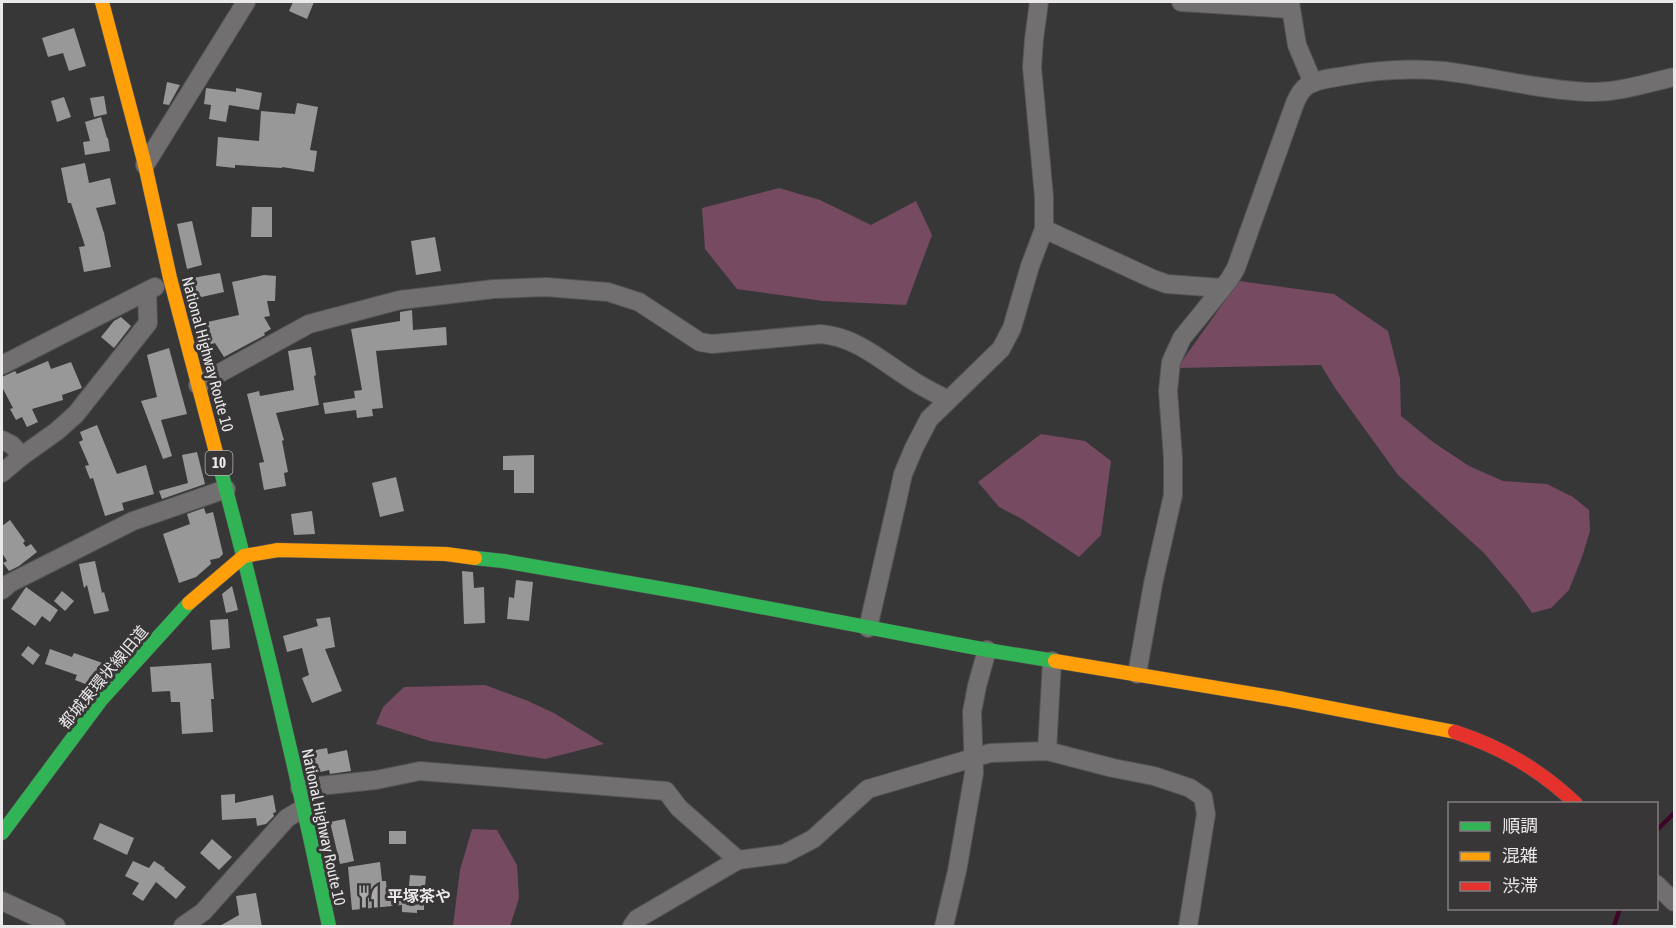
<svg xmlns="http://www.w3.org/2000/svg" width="1676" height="928" font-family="'Asap Condensed','Noto Sans JP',sans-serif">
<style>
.green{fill:#764a60}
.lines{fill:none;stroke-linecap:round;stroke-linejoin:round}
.stream{stroke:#3d0528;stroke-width:4.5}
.building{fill:#999899}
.street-casing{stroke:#555454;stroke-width:20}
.fast-casing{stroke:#555454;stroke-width:15}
.slow-casing{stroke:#555454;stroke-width:15}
.jam-casing{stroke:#555454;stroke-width:15}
.street{stroke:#716f70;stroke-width:18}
.fast{stroke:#30b455;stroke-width:14}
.slow{stroke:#ff9f0a;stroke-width:14}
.jam{stroke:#e5322d;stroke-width:14}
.labels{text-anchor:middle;stroke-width:6;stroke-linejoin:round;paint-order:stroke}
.shield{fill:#393638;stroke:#b5b3b4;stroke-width:1.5}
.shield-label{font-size:15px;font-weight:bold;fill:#eae8e9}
.street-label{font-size:16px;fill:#eae8e9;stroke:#393638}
.poi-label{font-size:16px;font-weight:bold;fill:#eae8e9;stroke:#393638;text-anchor:start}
</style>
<rect width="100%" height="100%" fill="#383738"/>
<g class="green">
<path d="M779,188L820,200L871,225L916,201L932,235L906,305L823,301L737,289L705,249L702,208Z"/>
<path d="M1239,281L1334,294L1388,331L1400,379L1401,416L1433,442L1469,466L1503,481L1547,484L1573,497L1589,510L1590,531L1582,557L1569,590L1551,608L1532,613L1518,593L1484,553L1398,475L1335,388L1321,365L1177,368Z"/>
<path d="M1041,434L1085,441L1111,461L1101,535L1079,557L1022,519L999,507L978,482Z"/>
<path d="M485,685L528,701L554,713L604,744L545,759L430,741L376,724L383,707L404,687Z"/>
<path d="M472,829L497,830L517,865L519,898L510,926H453L460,870Z"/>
</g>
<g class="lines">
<g class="stream">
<path d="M1656,831L1674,813"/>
<path d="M1614,926L1620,908"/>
</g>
</g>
<g class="building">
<path d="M293,2H314L307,19L289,11Z"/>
<path d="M74,28L86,66L69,71L63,53L48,57L42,38Z"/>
<path d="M167,82L180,85L169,105L163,104Z"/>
<path d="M206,88L236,92V88L262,93L259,110L229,105L226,122L209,119L211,105L204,104Z"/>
<path d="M104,96L107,114L94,117L90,98Z"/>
<path d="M64,97L71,117L57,122L51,101Z"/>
<path d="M297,103L318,107L310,150L317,151L314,172L282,167V168L235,165V168L216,166L218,137L259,141L261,111L295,114Z"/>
<path d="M101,117L107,138H108L110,151L85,155L83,142L90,141L85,122Z"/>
<path d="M85,163L89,183L110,178L116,204L96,208L104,233L111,267L84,272L79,247L85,246L71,203H68L61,168Z"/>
<path d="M252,207H272V237H251Z"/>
<path d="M192,221L202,265L187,269L177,224Z"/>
<path d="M435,237L441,271L416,275L411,241Z"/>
<path d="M220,273L224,292L197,298L193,278Z"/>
<path d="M264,275L276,276L275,301H267L270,316L264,317L271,329L264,333L265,335L224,357L215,343L208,345L203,323L239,315L232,282Z"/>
<path d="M412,310L413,330L446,327L447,345L376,351L383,408L372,409L373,416L357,418L356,410L325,414L323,403L355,398L354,391L362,390L351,329L400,321V312Z"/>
<path d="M121,317L131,326L114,348L101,337L114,321Z"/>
<path d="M311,347L316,375L314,376L319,405L276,413L284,440L282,441L288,472L284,473L286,486L264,490L259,463L264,462L247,394L259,391L260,396L294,390L288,351Z"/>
<path d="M169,348L187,414L161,420L172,456L163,459L141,401L157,397L147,355Z"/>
<path d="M48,361L51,369L71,362L82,388L62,395L63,400L32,409L38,422L27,427L22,417L16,420L10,409L13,408L2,387V377L15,371L17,374Z"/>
<path d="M97,425L117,474L146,465L154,494L122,503L124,510L105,516L93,478L90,479L85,466L89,465L79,442L83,440L80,432Z"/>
<path d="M197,452L205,484L162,499L159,491L188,483L182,455Z"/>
<path d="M534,455V493H514V470H503V456Z"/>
<path d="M396,477L404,511L380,517L372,483Z"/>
<path d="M204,508L206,514L213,512L223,554L219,558L210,560L211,564L196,577L179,583L163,534L190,524L187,514Z"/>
<path d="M312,511L315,534L294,535L291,514Z"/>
<path d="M10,520L25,541L23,543L26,547L31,544L37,552L19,566L9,571L3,563L7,561L2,553V526Z"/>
<path d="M95,561L102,593L104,592L109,611L94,614L87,585L84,588L79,564Z"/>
<path d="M462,571L473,572L474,588L484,587L485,623L464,624Z"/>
<path d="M516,580L533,582L529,621L507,619L509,597L514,598Z"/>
<path d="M232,586L238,610L226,613L222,594Z"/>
<path d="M26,587L58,610L50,622L42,616L35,626L11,609Z"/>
<path d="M62,591L74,601L65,611L54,601Z"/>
<path d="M330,617L335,647L325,649L342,691L312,703L302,678L309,675L302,648L287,652L283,636L318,626L316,619Z"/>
<path d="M228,619L230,648L212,650L210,620Z"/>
<path d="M28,646L40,655L33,665L21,655Z"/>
<path d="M50,649L72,657L74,653L111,666L93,687L75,680L77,675L45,664Z"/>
<path d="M211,663L214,699H211L213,732L182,734L180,702H171L170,691L152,692L150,667Z"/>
<path d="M327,748L328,754L347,750L351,771L330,774L329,770L316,773L310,751Z"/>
<path d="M235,794V803L273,795L276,812L273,813L274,816L266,824L257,826L256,818L222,820L221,795Z"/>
<path d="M345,819L354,861L340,864L330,822Z"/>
<path d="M100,823L134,838L127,855L93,839Z"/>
<rect x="389" y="831" width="17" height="13"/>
<path d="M212,839L232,857L219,870L200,853Z"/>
<path d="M133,861L149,868L154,861L165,868L164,869L186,887L176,899L156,882L143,901L132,894L139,883L125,876Z"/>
<path d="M380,862L382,881H386L387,893L408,895L410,875L426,876L424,896L429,897V903H424V910H417V913L402,912V905L352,910L348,867Z"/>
<path d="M256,893L262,927H218L239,915L236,896Z"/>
</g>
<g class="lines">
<defs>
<g id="street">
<path d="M1181,2L1290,9"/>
<path d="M1290,2L1297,45L1313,83"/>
<path d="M145,165L246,2"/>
<path d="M1044,229L1153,279L1167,284L1222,288"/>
<path d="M2,365L155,287"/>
<path d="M198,385L309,324L400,300L494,289L546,287L608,292L639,302L700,342L712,344L821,334C858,337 885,364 915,382C926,389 937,394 948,400"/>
<path d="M2,440L12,445L22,456"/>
<path d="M2,473L22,456L57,431L76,414L148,323L147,292"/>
<path d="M2,590L10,583L133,521L226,489"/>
<path d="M868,628L898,497L903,474L914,448L929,419L1001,349L1012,328L1030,266L1044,229V197L1032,67L1034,39L1039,2"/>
<path d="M1137,674L1153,584L1173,495V458L1168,391L1171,362L1182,338L1229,280L1236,268L1295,103C1298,96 1302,89 1308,85C1318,79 1333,78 1344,76C1376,70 1412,68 1444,71C1492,77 1540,90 1589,92C1618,93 1647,83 1674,77"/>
<path d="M1047,751L1052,661"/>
<path d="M300,788L376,780L420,771L666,791L679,808L738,860L784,854L813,839L868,789L990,753L1047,751L1113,768L1154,776L1190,788L1203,797L1206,814L1188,926"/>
<path d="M1656,884L1674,902"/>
<path d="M2,901L56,926"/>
<path d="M183,926L203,912L287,818L304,808"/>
<path d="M632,926L637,919L738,860"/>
<path d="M944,926L957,871L974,773L972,712L977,686L987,650"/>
</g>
<g id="fast">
<path d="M217,456C259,612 296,768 329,926"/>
<path d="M475,558L503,561L698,595L987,650L1055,661"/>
<path d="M2,833L101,700L189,603"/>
</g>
<g id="slow">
<path d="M102,2L145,165L170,278L217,456"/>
<path d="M189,603L244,556L278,550L446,554L475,558"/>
<path d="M1055,661L1284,699L1455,732"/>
</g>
<path id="jam" d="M1455,732C1501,747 1541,770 1576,804"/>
</defs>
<use href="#street" class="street-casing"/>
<use href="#fast" class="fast-casing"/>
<use href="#slow" class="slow-casing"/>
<use href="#jam" class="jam-casing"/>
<use href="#street" class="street"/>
<use href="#fast" class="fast"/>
<use href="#slow" class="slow"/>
<use href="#jam" class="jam"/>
</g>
<defs>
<symbol id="restaurant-bare" viewBox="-9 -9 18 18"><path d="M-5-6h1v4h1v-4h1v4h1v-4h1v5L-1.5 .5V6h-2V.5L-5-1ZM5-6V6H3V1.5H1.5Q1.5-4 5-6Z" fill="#acaaab" stroke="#393638" stroke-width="2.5" paint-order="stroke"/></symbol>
</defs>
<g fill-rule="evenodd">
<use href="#restaurant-bare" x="352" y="880" width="33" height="33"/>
</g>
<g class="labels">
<rect class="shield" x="205.5" y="451" width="27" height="24" rx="4.5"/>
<g class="shield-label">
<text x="219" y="468">10</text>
</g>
<g class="street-label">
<text transform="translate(208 354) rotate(75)" y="6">National Highway Route 10</text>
<text transform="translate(103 677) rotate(-50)" y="6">都城東環状線旧道</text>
<text transform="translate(324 827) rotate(78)" y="6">National Highway Route 10</text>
</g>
<g class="poi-label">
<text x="387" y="902">平塚茶や</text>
</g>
</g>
<rect width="1676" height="928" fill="none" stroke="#eae8e9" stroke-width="6"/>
<rect x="1448" y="802" width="210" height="108" fill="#393638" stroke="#807d7f" stroke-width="1.5"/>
<rect x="1460" y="822" width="30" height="9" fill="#30b455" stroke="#807d7f" stroke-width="1.5"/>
<text x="1502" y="832" font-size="18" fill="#eae8e9">順調</text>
<rect x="1460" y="852" width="30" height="9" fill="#ff9f0a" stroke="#807d7f" stroke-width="1.5"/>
<text x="1502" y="862" font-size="18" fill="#eae8e9">混雑</text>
<rect x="1460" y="882" width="30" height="9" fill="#e5322d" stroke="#807d7f" stroke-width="1.5"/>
<text x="1502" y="892" font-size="18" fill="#eae8e9">渋滞</text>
</svg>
